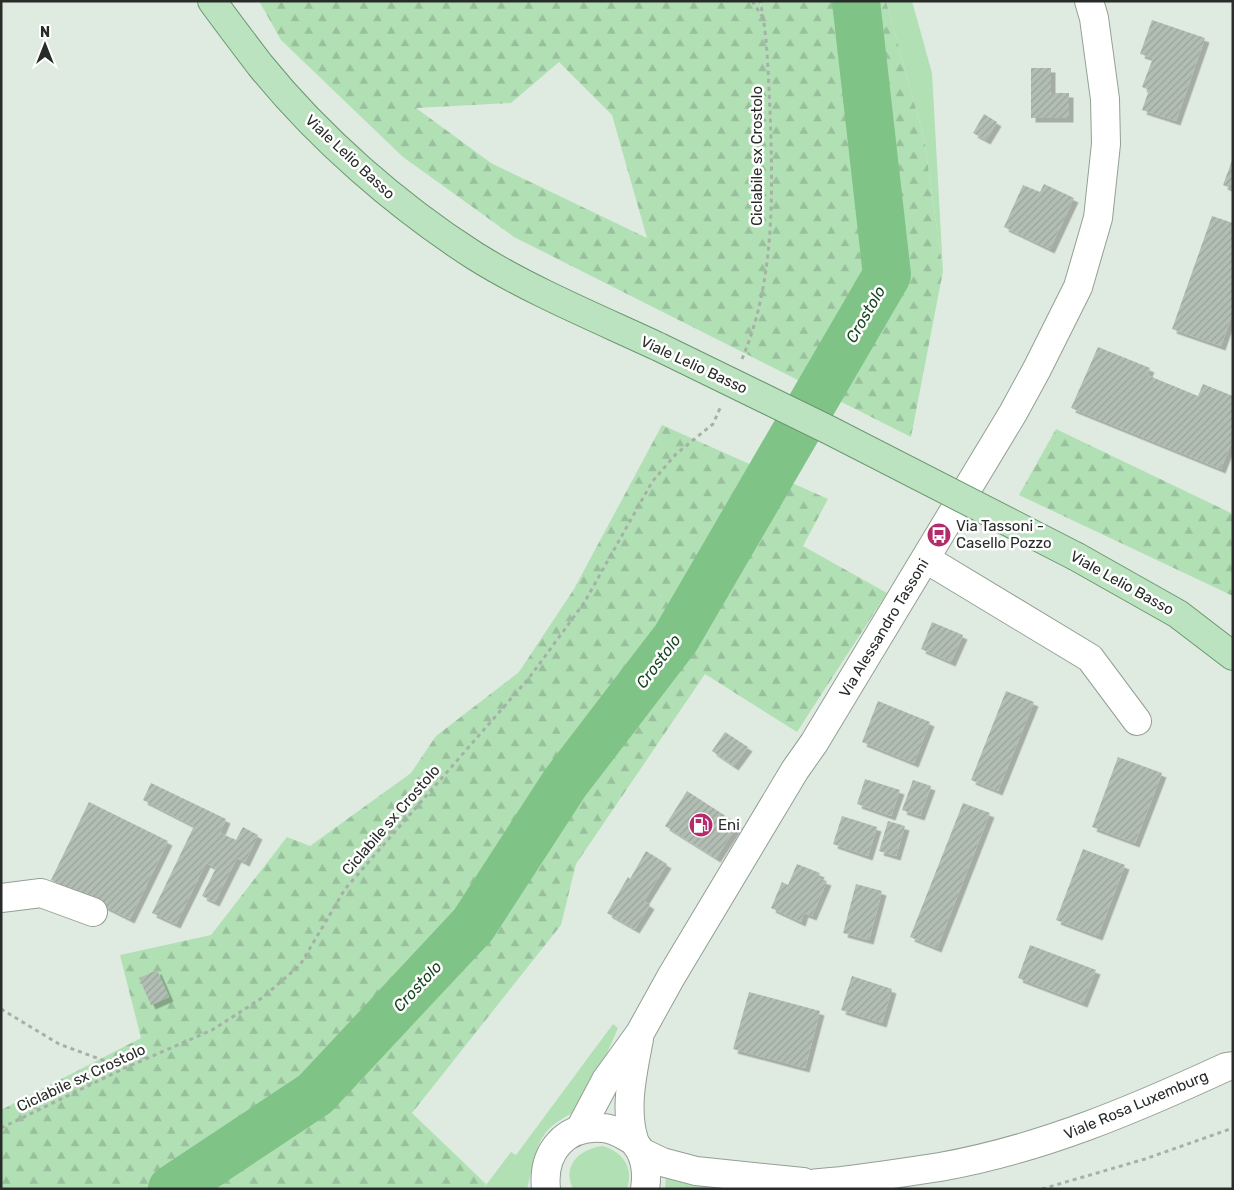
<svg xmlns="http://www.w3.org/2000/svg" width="1234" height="1190" font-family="Rubik,sans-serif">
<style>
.green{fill:#b2e0b5}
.forest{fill:url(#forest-firs);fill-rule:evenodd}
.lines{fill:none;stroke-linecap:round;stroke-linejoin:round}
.river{stroke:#7fc386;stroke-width:48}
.building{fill:url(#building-hatch);filter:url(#shadow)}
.minor-casing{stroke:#949f94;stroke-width:30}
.major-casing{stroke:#6a976f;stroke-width:30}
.path{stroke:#a7b0a7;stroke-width:3;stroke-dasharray:4 4;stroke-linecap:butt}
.minor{stroke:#fff;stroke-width:28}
.major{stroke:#bbe3bf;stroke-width:28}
.major-bridge-casing{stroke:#6a976f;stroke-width:30;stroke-linecap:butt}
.major-bridge{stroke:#bbe3bf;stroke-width:28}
.labels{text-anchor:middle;stroke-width:5;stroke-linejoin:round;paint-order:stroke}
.street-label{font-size:15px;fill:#282c28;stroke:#fff}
.poi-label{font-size:15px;fill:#282c28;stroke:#fff;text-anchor:start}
.water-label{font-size:16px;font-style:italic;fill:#15461e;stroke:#fff}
</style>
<defs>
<pattern id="forest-firs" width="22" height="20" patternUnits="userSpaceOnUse" patternTransform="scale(1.25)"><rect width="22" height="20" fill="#b2e0b5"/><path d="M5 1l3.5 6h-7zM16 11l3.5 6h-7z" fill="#99c09c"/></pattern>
<pattern id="building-hatch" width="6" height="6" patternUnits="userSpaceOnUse" patternTransform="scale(1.25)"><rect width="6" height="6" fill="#b2beb3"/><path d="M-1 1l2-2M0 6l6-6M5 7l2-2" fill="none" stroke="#99a39a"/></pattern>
<filter id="shadow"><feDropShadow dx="4.5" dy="4.5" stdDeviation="0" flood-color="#0004"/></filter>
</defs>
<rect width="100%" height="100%" fill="#dfebe0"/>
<g class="green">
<path d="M886,1H912L932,73L943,271L924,138Z"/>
<path d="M613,1024L618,1028L587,1099C577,1112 569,1114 556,1123C534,1138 534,1165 527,1189H483L511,1152L516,1155Z"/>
<path d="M603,1146C623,1152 634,1168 627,1189H573C561,1165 581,1148 603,1146Z"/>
<path d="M666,1172L741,1187L720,1189H665Z"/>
</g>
<g class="forest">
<path d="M259,1H759L761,6L760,1H886L924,138L943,271L911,437L514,237L403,157L281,40ZM559,62L612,115L647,238L491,163L416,108L511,103Z"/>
<path d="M662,425L828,499L803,546L887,593L797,732L705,674L576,864L561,925L412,1113L486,1184L483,1189H1V1110L141,1038L120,955L211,935L287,837L310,846L411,773L436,736L519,672L574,589Z"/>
<path d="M1056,429L1233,514V596L1019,495Z"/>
</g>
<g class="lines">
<path class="river" d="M172,1189L315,1094L473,925L565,783L676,638L887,275L856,1"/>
</g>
<g class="building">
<path d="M1152,20L1205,38L1176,121L1142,110L1149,90L1142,87L1153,58L1140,54Z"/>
<path d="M1031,68H1051V93H1069V118H1031Z"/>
<path d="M984,114L997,122L986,140L973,133Z"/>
<path d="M1233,158V189L1223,185Z"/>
<path d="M1044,184L1074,198L1050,249L1004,227L1023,185L1040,192Z"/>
<path d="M1212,216L1233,223V311L1221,346L1172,329Z"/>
<path d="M1098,347L1150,368L1147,375L1198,396L1203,384L1233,396V438L1221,469L1071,408Z"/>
<path d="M932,622L963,635L951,662L921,649Z"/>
<path d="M1006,691L1034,702L998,791L971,780Z"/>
<path d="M878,701L930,722L914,763L862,742Z"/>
<path d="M725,732L748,747L734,766L712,751Z"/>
<path d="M1118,757L1162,773L1135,843L1092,827Z"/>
<path d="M865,779L900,790L891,816L857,804Z"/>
<path d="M913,780L931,786L920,816L902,810Z"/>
<path d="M151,783L226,819L220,833L236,840L243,827L258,835L245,862L237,858L215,902L202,896L216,868L206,863L176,924L152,913L194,826L143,800Z"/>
<path d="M687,791L738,824L716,858L665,826Z"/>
<path d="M89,802L168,841L130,919L51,880Z"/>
<path d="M963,803L990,813L937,948L910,937Z"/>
<path d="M842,816L877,827L868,856L833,844Z"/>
<path d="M888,821L905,826L896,856L879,851Z"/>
<path d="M1083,849L1125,865L1098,936L1056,920Z"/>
<path d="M646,851L667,864L644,901L650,905L635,929L607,913L628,877L630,879Z"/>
<path d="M797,864L820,873L818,878L827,881L812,916L804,913L801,922L771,908L782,882L788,885Z"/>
<path d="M856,884L882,891L869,940L843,933Z"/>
<path d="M1030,945L1096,970L1083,1003L1018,978Z"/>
<path d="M157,970L169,997L151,1005L139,978Z"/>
<path d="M852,976L892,989L882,1023L841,1010Z"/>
<path d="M749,992L820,1011L805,1068L733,1049Z"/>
</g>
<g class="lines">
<defs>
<g id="minor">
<path d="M926,559L1090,658L1137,721"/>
<path d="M1,898L41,893L93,912"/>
<path d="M639,1039C633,1071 624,1108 634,1140C635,1144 638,1147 640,1150C646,1162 647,1177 645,1189"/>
<path d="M580,1129L606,1080L640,1033L671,977L795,770L814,743L1013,413L1037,369L1078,287L1098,218L1106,144L1105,99L1094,18L1089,1"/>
<path d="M641,1152L662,1162L696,1171L803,1182"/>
<path d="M546,1189C542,1152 565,1125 602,1128C614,1128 624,1136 634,1141"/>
<path d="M781,1189C802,1184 821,1183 842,1181C874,1177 907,1172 940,1167C1041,1149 1133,1110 1226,1067L1233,1066"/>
</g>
<g id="major">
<path d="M212,1C228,23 244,44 260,65C319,138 397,206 475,256C531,291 599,319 659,347"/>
<path d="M1077,557L1178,614L1233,656"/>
</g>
</defs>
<use href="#minor" class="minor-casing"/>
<use href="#major" class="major-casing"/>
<g class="path">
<path d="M752,1L762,16"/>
<path d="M742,359C775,282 773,193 770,111C768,75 768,37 760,1"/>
<path d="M1,1009L59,1044L124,1068"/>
<path d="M1,1128L125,1068L212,1030L262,998L300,965L345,889L529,678L584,603L652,482L676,454L713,424L721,406"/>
<path d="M1042,1189L1145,1159L1233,1128"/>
</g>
<use href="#minor" class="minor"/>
<use href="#major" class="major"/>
<defs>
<path id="major-bridge" d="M659,347L829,430L1077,557"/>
</defs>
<use href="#major-bridge" class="major-bridge-casing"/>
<use href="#major-bridge" class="major-bridge"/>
</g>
<defs>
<symbol id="bus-disc" viewBox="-11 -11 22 22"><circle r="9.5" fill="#b32b6b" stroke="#fff"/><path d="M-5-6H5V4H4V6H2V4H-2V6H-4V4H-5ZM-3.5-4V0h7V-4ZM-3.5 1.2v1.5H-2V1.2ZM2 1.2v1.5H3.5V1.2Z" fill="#fff"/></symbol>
<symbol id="fuel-disc" viewBox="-11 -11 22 22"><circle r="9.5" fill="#b32b6b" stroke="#fff"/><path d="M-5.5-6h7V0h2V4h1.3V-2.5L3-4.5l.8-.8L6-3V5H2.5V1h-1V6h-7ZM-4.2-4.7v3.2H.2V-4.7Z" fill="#fff"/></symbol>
</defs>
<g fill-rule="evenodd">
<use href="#bus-disc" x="925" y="521" width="28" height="28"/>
<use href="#fuel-disc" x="687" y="811" width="28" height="28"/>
</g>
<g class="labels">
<g class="street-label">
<text transform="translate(757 156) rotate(-90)" y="5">Ciclabile sx Crostolo</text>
<text transform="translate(350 157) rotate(43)" y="5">Viale Lelio Basso</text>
<text transform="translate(694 365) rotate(25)" y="5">Viale Lelio Basso</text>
<text transform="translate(1122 583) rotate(29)" y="5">Viale Lelio Basso</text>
<text transform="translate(884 628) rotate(-59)" y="5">Via Alessandro Tassoni</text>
<text transform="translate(391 820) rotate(-49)" y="5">Ciclabile sx Crostolo</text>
<text transform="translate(81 1078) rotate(-25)" y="5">Ciclabile sx Crostolo</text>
<text transform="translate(1136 1105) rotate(-23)" y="5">Viale Rosa Luxemburg</text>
</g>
<g class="poi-label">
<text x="956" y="531">Via Tassoni -<tspan x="956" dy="17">Casello Pozzo</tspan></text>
<text x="718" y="830">Eni</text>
</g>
<g class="water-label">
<text transform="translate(865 314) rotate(-60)" y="6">Crostolo</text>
<text transform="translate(658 661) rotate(-53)" y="6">Crostolo</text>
<text transform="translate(417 986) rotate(-47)" y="6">Crostolo</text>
</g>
</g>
<rect width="1234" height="1190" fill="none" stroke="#282c28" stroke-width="5"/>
<g transform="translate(45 45)" stroke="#ffffff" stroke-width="4" paint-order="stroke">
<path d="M0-4L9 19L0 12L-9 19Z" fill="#282c28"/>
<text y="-8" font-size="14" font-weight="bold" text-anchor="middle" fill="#282c28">N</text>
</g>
</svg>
